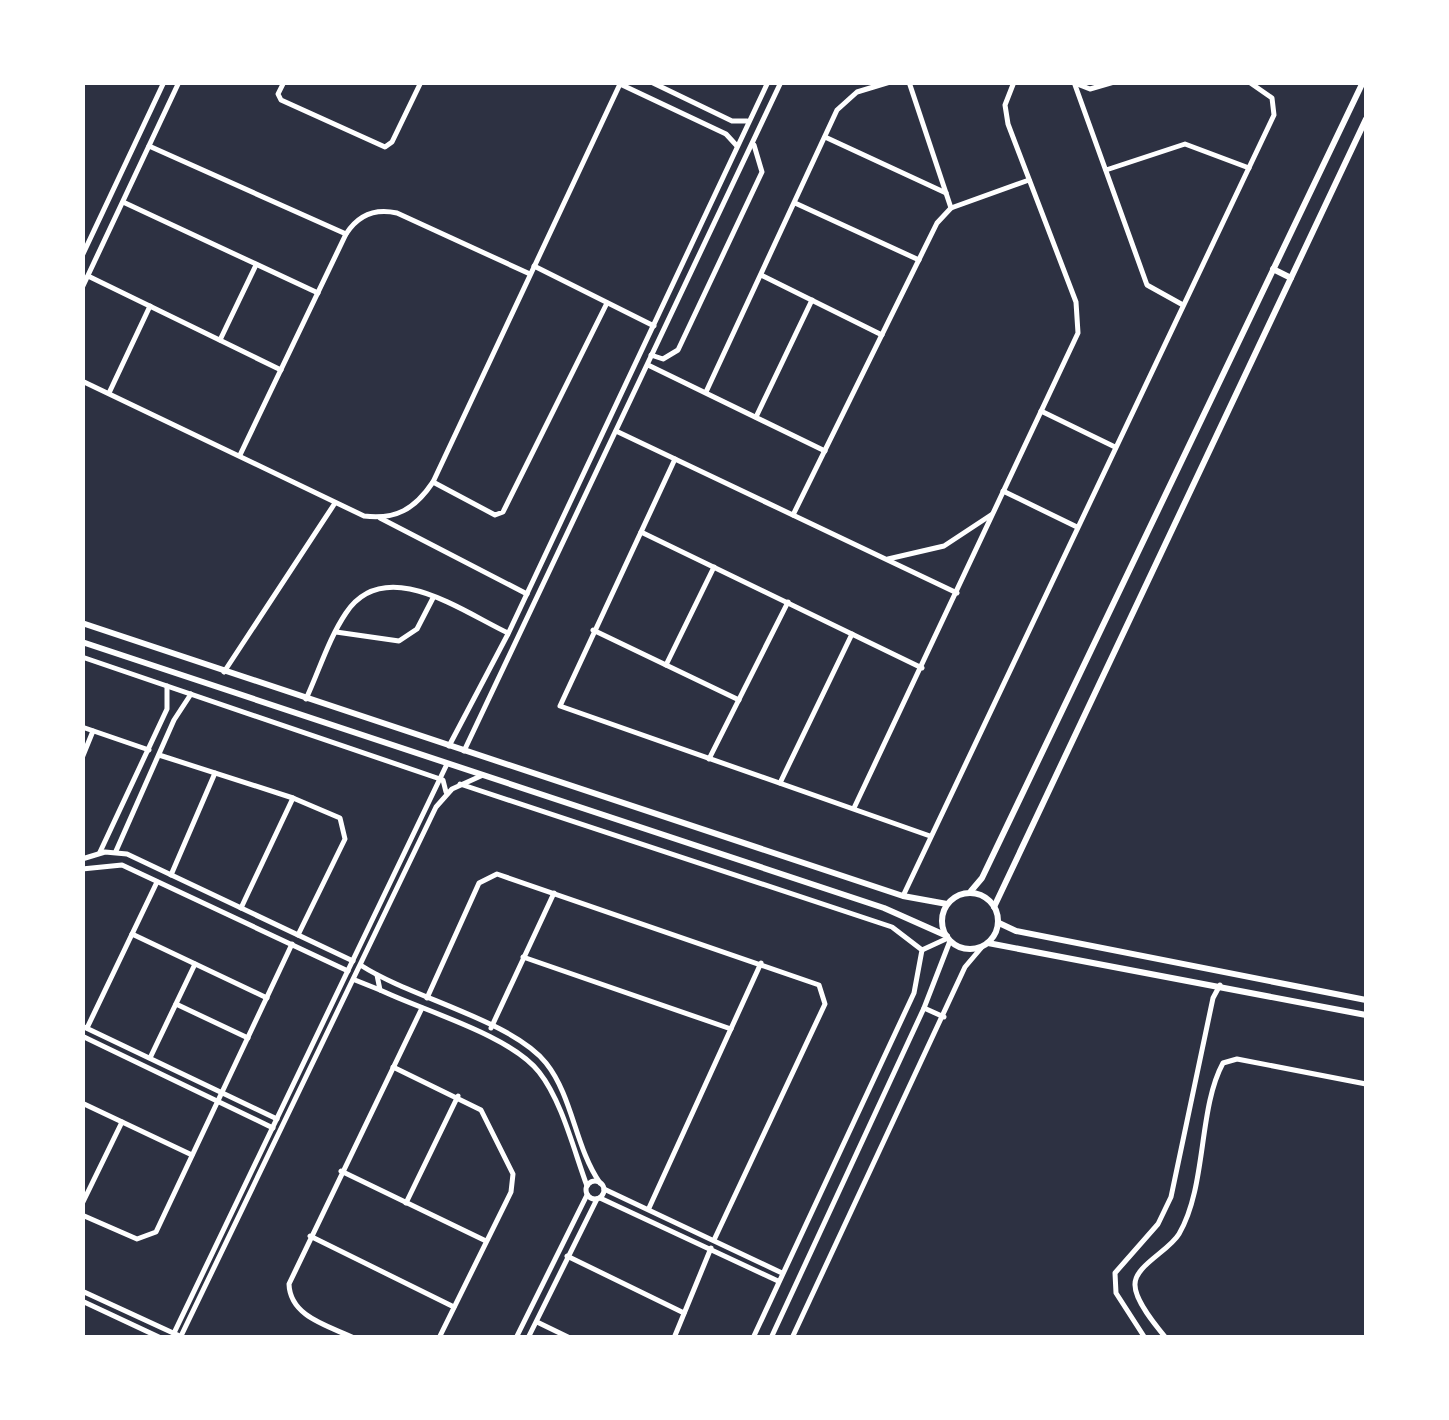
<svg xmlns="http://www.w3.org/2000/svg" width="1449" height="1420" font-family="Poppins,sans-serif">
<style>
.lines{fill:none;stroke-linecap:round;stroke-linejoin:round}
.minor{stroke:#fff;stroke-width:5}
.tertiary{stroke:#fff;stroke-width:6}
</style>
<rect width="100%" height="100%" fill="#2d3142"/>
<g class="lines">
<g class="minor">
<path d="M284,82L278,94L281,100L385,147L392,142L421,82"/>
<path d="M651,82L732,121H747"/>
<path d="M909,82L951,208"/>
<path d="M1072,82L1090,89L1114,82"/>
<path d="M620,84L726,134L737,146"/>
<path d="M1075,85L1147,285L1183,305"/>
<path d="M825,137L946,193"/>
<path d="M149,146L346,234"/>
<path d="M1106,170L1185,144L1249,168"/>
<path d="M123,202L318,293"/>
<path d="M795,203L919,260"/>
<path d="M82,256L164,82"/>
<path d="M534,266L654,326"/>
<path d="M761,275L882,335"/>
<path d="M88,276L281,370"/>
<path d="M82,288L179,82"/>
<path d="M220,340L256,265"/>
<path d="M651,355L663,359L678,350L762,172L754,145"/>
<path d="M648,365L825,451"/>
<path d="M82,381L364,516C396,520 415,509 433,482L620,84"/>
<path d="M706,392L837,110L857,92L890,82"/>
<path d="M109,393L150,306"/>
<path d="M1041,411L1115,447"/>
<path d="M756,417L812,300"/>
<path d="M616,431L957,593"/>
<path d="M240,455L346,234C358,215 375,208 397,213L530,274"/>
<path d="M675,459L560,706L930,836"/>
<path d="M433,482L495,515L503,512L607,303"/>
<path d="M1003,491L1077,527"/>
<path d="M793,515L937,223L951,208L1029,180"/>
<path d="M380,518L527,594"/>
<path d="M641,532L922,668"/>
<path d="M888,559L944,546L991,515"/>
<path d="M593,630L739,700"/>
<path d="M336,632L399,641L417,629L433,598"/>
<path d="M82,657L443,780L446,792"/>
<path d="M666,665L714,567"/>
<path d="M224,672L335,503"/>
<path d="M306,699C319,671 329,638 346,613C385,554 463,612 508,633"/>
<path d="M82,727L149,750"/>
<path d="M449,746L508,634L768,82"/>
<path d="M464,751L781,82"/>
<path d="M159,755L293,798L340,818L345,839L298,935"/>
<path d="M82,758L93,731"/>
<path d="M709,759L788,602"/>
<path d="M780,783L852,634"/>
<path d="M460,784L892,927L922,950L914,993L753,1338"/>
<path d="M854,808L1078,333L1076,302L1008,124L1005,105L1014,82"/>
<path d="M116,851L174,720L191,694"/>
<path d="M100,852L167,709V686"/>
<path d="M82,859L105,852L127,854L353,961"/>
<path d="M82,869L122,865L348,971"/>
<path d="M171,875L215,773"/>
<path d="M903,896L1274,115L1272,98L1249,82"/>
<path d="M241,908L293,798"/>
<path d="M132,934L267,998"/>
<path d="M922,950L948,938"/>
<path d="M523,957L731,1029"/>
<path d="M362,966C410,997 513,1021 546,1063C573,1097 575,1147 600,1183"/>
<path d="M377,975L380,990C424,1011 510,1035 539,1072C562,1101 574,1151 587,1186"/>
<path d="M355,980L380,990"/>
<path d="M427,998L479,883L497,874L819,985L825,1004L714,1240"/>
<path d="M176,1004L248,1038"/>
<path d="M924,1008L944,1017"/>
<path d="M82,1026L277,1119"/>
<path d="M87,1028L157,882"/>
<path d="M491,1028L554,893"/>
<path d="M82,1036L273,1128"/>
<path d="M150,1058L195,964"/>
<path d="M393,1067L481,1110L513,1174L511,1192L439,1338"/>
<path d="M82,1103L192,1155"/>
<path d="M341,1171L486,1241"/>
<circle cx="595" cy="1190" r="9"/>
<path d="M604,1189L782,1273"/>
<path d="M600,1198L778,1281"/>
<path d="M406,1203L458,1096"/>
<path d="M82,1204L122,1122"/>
<path d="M649,1208L761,963"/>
<path d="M82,1215L137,1239L156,1232L292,944"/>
<path d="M310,1236L454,1307"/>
<path d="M567,1256L684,1313"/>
<path d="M82,1291L184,1338"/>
<path d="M82,1301L161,1338"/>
<path d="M537,1322L570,1338"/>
<path d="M174,1333L447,764"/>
<path d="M181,1336L436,807L452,789L483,775"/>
<path d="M354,1338C329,1326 290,1317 289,1284L422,1008"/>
<path d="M516,1338L587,1195"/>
<path d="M528,1338L597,1199"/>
<path d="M674,1338L711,1248"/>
<path d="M771,1338L924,1008L950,941"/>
<path d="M792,1338L965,967L982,947"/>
<path d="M1145,1338L1116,1293L1115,1273L1158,1224L1171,1197L1213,998L1220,985"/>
<path d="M1166,1338C1156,1326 1135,1301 1135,1285C1134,1266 1169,1251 1179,1234C1207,1186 1198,1109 1223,1063L1237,1059L1366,1084"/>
</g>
<g class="tertiary">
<path d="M1273,269L1291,278"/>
<path d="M82,623L903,896L947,904"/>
<path d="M82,642L884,908L947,936"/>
<path d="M971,891L982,878L1363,82"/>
<circle cx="970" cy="921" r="28"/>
<path d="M994,907L1366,119"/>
<path d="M999,923L1016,931L1366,1000"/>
<path d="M988,943L1366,1015"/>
</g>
</g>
<rect width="1449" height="1420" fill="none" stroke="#ffffff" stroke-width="170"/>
</svg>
